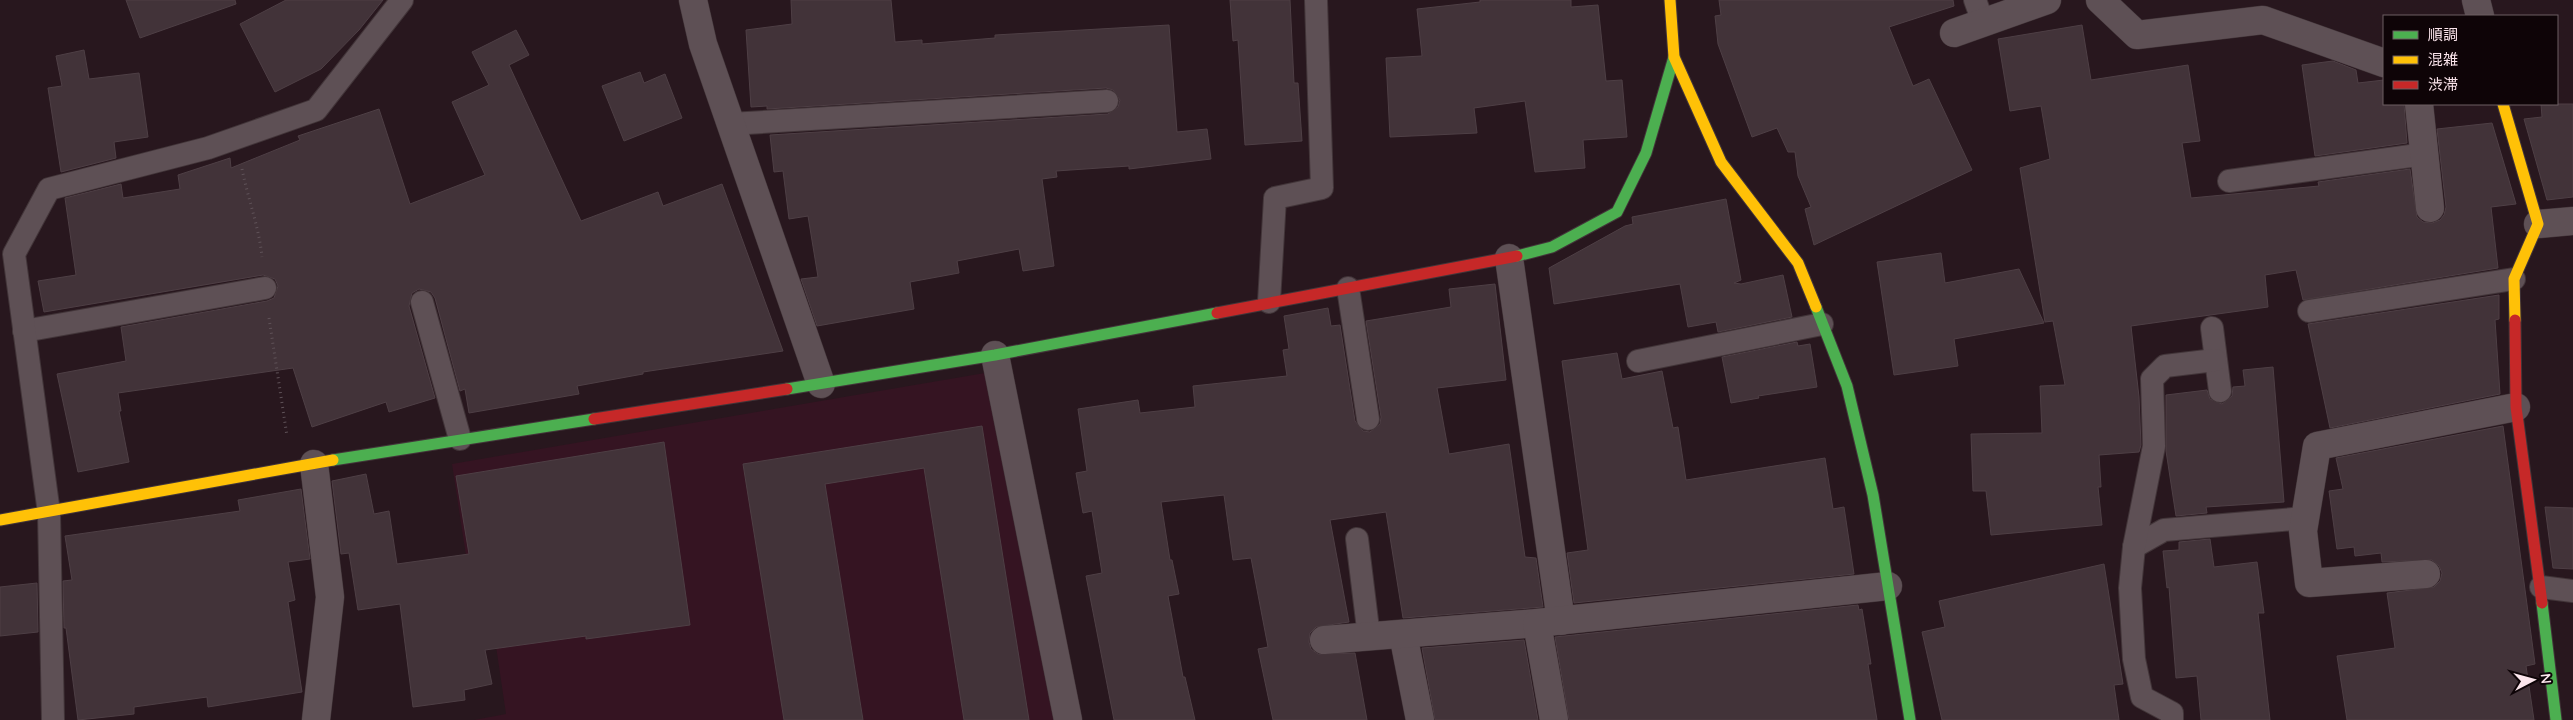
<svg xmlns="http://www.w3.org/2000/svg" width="2573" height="720" font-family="Quicksand,'Noto Sans JP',sans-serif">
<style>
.built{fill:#351422}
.building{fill:#423339;stroke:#4e3f45}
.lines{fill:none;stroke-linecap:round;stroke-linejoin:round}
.lane-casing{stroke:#423539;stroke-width:24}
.street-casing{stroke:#423539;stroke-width:29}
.fast-casing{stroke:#423539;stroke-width:13}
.slow-casing{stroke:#423539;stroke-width:13}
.jam-casing{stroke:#423539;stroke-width:13}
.path{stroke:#5f5258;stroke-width:3;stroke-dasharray:1 4;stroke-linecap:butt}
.lane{stroke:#5e5055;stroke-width:22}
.street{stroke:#5e5055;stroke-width:28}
.fast{stroke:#4caf50;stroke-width:11}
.slow{stroke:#ffc107;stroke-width:11}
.jam{stroke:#c62828;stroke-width:11}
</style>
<rect width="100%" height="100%" fill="#28171e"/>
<path class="built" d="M985,373L1055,720H474L506,714L488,592L472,595L452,464Z"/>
<g class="building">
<path d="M126,0H235L236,4L140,38Z"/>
<path d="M286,0H383L359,30L321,69L275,92L240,24Z"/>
<path d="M791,0H891L895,42L922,40V44L995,38V35L1169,25L1177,132L1207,129L1211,159L1129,169V166L1056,171L1057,177L1042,179L1054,266L1023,271L1019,249L957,261L959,273L910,282L914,309L817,326L801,279L818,277L808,216L789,219L783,171L774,172L770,135L1108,114L1118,107L1120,100L1113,90L1106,88L767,109V106L751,107L746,30L792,24Z"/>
<path d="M1230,0H1290L1294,83H1298L1302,141L1245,145L1238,40L1233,41Z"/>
<path d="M1480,0H1571V7L1598,5L1606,81L1622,80L1627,137L1583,140L1585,168L1535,172L1525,101L1474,108L1477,133L1390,137L1386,58L1422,56L1417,9L1480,2Z"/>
<path d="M1719,0H1953L1954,6L1889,27L1913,86L1929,79L1972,170L1814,245L1805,209L1811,207L1798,176L1795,152H1788L1777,128L1752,137L1718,44L1715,16L1721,15Z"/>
<path d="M2082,25L2091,80L2188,65L2200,141L2182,143L2191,198L2319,186L2318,182L2410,169L2417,217L2423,222L2432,223L2440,220L2444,215L2446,207L2437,129L2492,123L2516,204L2491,207L2498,268L2303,300L2296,270L2265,275L2268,307L2131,326L2139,397L2141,445L2139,452L2099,455L2101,487H2098L2102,525L1991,535L1986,491H1973L1971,434L2042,433L2040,386L2065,385L2053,321L2045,322L2020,168L2050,159L2041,106L2010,111L1998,39Z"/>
<path d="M516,30L529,55L509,65L581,221L658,192L663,206L722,184L783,351L643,372V374L577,386L579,394L469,413L465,389L460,391L435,298L431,292L419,289L412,293L409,306L435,398L389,412L386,402L312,427L293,368L118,393L121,411H119L129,462L78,472L57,374L126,361L121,327L267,301L274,298L278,286L275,279L263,275L44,312L38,281L76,275L65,198L121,184L123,198L180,189L178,175L230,158L231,168L300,140L298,136L379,109L410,204L485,175L452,102L489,85L472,52Z"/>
<path d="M84,50L89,79L139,73L148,137L114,142L116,158L61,172L48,88L62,86L56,56Z"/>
<path d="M2333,61L2356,70L2358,83L2384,80V104H2404L2407,143L2315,156L2302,65Z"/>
<path d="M640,72L644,83L665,74L682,118L624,141L602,86Z"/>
<path d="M2541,104H2573V197L2547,200L2524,119L2542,117Z"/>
<path d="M1726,199L1741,280L1734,283L1741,284L1783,275L1792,317L1718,332L1716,322L1688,327L1680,284L1554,304L1549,268L1625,226L1633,224L1632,217Z"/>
<path d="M1941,253L1945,283L2019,269L2044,323L1954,339L1958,366L1894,375L1877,262Z"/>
<path d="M1495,284L1506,380L1437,388L1449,454L1509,444L1525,557L1536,558L1543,607L1403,618L1386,512L1330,520L1349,622L1316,627L1310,633L1309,642L1311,649L1318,654L1355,653L1367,720H1273L1258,649L1268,647L1251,558L1233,560L1224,495L1161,502L1170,560H1172L1179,594L1168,596L1183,677H1185L1195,720H1114L1086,576L1102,573L1092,511L1083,513L1076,473L1087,471L1078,409L1138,400L1140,413L1195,407L1193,386L1287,376L1283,350L1289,349L1284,316L1328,308L1331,326L1340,325L1355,421L1363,431L1370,432L1380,424L1381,417L1366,321L1451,307L1449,289Z"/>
<path d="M2499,295V319L2495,320L2500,394L2330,428L2308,324Z"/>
<path d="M1797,342L1798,346L1810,344L1817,387L1758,396L1759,398L1731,403L1722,357Z"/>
<path d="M1617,353L1622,379L1662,371L1673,428L1678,427L1686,480L1825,458L1833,509L1844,507L1854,574L1574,603L1567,553L1588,550L1562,361Z"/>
<path d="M2273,367L2284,502L2206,507L2207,513L2176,516L2166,451V395L2207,390L2210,399L2222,404L2232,396L2233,387L2245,386L2243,370Z"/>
<path d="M982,426L1029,720H964L924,468L825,484L863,720H784L743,464Z"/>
<path d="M2503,426L2535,664L2526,666L2534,720H2347L2337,656L2395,648L2387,593L2434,587L2440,581L2442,573L2439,566L2432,560L2382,562L2381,553L2355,556L2354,547L2337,549L2329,491L2343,489L2336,458Z"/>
<path d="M664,442L690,625L586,639V636L485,650L492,684L464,690L465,700L413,707L400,604L358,610L349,553L341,554L332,481L366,474L374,514L389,511L397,564L469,554L456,476Z"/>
<path d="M301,489L310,559L288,562L295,600L288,602L302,692L208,707L207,697L134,707V714L78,720L66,628H64L63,581L72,580L65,536L240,511L238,500Z"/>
<path d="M2545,507L2573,508V569L2553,568Z"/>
<path d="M2210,539L2214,567L2257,562L2264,613H2258L2270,720H2201L2197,676L2176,678L2169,587L2167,588L2163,551L2179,550V542Z"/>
<path d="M2104,564L2123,684L2114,685L2119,720H1942L1922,632L1945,627L1939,601Z"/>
<path d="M37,583L38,632L0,636V587Z"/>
<path d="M1858,605L1859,610L1862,609L1871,664H1868L1877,720H1569L1555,637Z"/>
<path d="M1524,640L1538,720H1435L1422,648Z"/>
</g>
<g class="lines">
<defs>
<g id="lane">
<path d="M1975,0L1983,22"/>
<path d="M730,124L1107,101"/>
<path d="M2229,181L2425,154"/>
<path d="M1348,288L1368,419"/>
<path d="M422,302L460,439"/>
<path d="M1269,302L1275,198L1322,188L1316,0"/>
<path d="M2309,311L2514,279"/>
<path d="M2212,328L2220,391"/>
<path d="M24,331L265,288"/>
<path d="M1638,361L1822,324"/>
<path d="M1357,539L1369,637"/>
<path d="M2134,547L2164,530L2305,518"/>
<path d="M2541,587L2573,591"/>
<path d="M53,720L49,513L14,254L49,189L208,148L316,110L402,0"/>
<path d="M2172,720V713L2142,697L2134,659L2130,588L2134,547L2154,446L2152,379L2165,366L2215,360"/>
</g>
<g id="street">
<path d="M693,0L703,44L821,384"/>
<path d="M2100,0L2137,35L2263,20L2384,63"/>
<path d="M2476,0L2480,16"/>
<path d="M1954,33L2047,0"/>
<path d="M2419,104L2430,208"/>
<path d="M2538,224L2573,221"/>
<path d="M1509,258L1561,621"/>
<path d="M995,355L1068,720"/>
<path d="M314,464L330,597L316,720"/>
<path d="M2426,574L2309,583L2303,531L2317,446L2516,407"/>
<path d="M1403,634L1420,720"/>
<path d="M1324,640L1537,623"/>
<path d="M1554,720L1537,623L1888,586"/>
</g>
<g id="fast">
<path d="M1517,256L1552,247L1617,212L1646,153L1674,57"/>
<path d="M1816,307L1847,386L1873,495L1910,720"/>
<path d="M787,389L995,355L1217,313"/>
<path d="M333,460L594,419"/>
<path d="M2542,603L2556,720"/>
</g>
<g id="slow">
<path d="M1670,0L1674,57L1721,162L1798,263L1816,307"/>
<path d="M2503,104L2538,224L2514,279L2515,320"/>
<path d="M0,520L333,460"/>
</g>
<g id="jam">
<path d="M1217,313L1517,256"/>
<path d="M2515,320L2516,407L2542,603"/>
<path d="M594,419L787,389"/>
</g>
</defs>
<use href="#lane" class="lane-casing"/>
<use href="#street" class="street-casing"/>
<use href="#fast" class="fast-casing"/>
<use href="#slow" class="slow-casing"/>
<use href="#jam" class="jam-casing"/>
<g class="path">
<path d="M242,169C248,199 259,227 262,257"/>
<path d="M269,318L287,436"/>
</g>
<use href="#lane" class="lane"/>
<use href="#street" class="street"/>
<use href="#fast" class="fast"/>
<use href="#slow" class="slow"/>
<use href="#jam" class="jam"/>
</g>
<rect x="2383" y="15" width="175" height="90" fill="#0e0407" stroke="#6d5e63"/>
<rect x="2393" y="31" width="25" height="8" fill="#4caf50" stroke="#6d5e63"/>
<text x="2428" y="40" font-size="15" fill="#fbe5ec">順調</text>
<rect x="2393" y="56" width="25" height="8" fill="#ffc107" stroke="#6d5e63"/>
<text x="2428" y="65" font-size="15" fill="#fbe5ec">混雑</text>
<rect x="2393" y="81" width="25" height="8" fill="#c62828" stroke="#6d5e63"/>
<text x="2428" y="90" font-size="15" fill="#fbe5ec">渋滞</text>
<g transform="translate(2533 680) rotate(84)" stroke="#0e0407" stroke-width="4" paint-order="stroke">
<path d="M0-4L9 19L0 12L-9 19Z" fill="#fbe5ec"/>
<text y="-8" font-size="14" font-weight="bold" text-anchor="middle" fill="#fbe5ec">N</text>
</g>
</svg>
